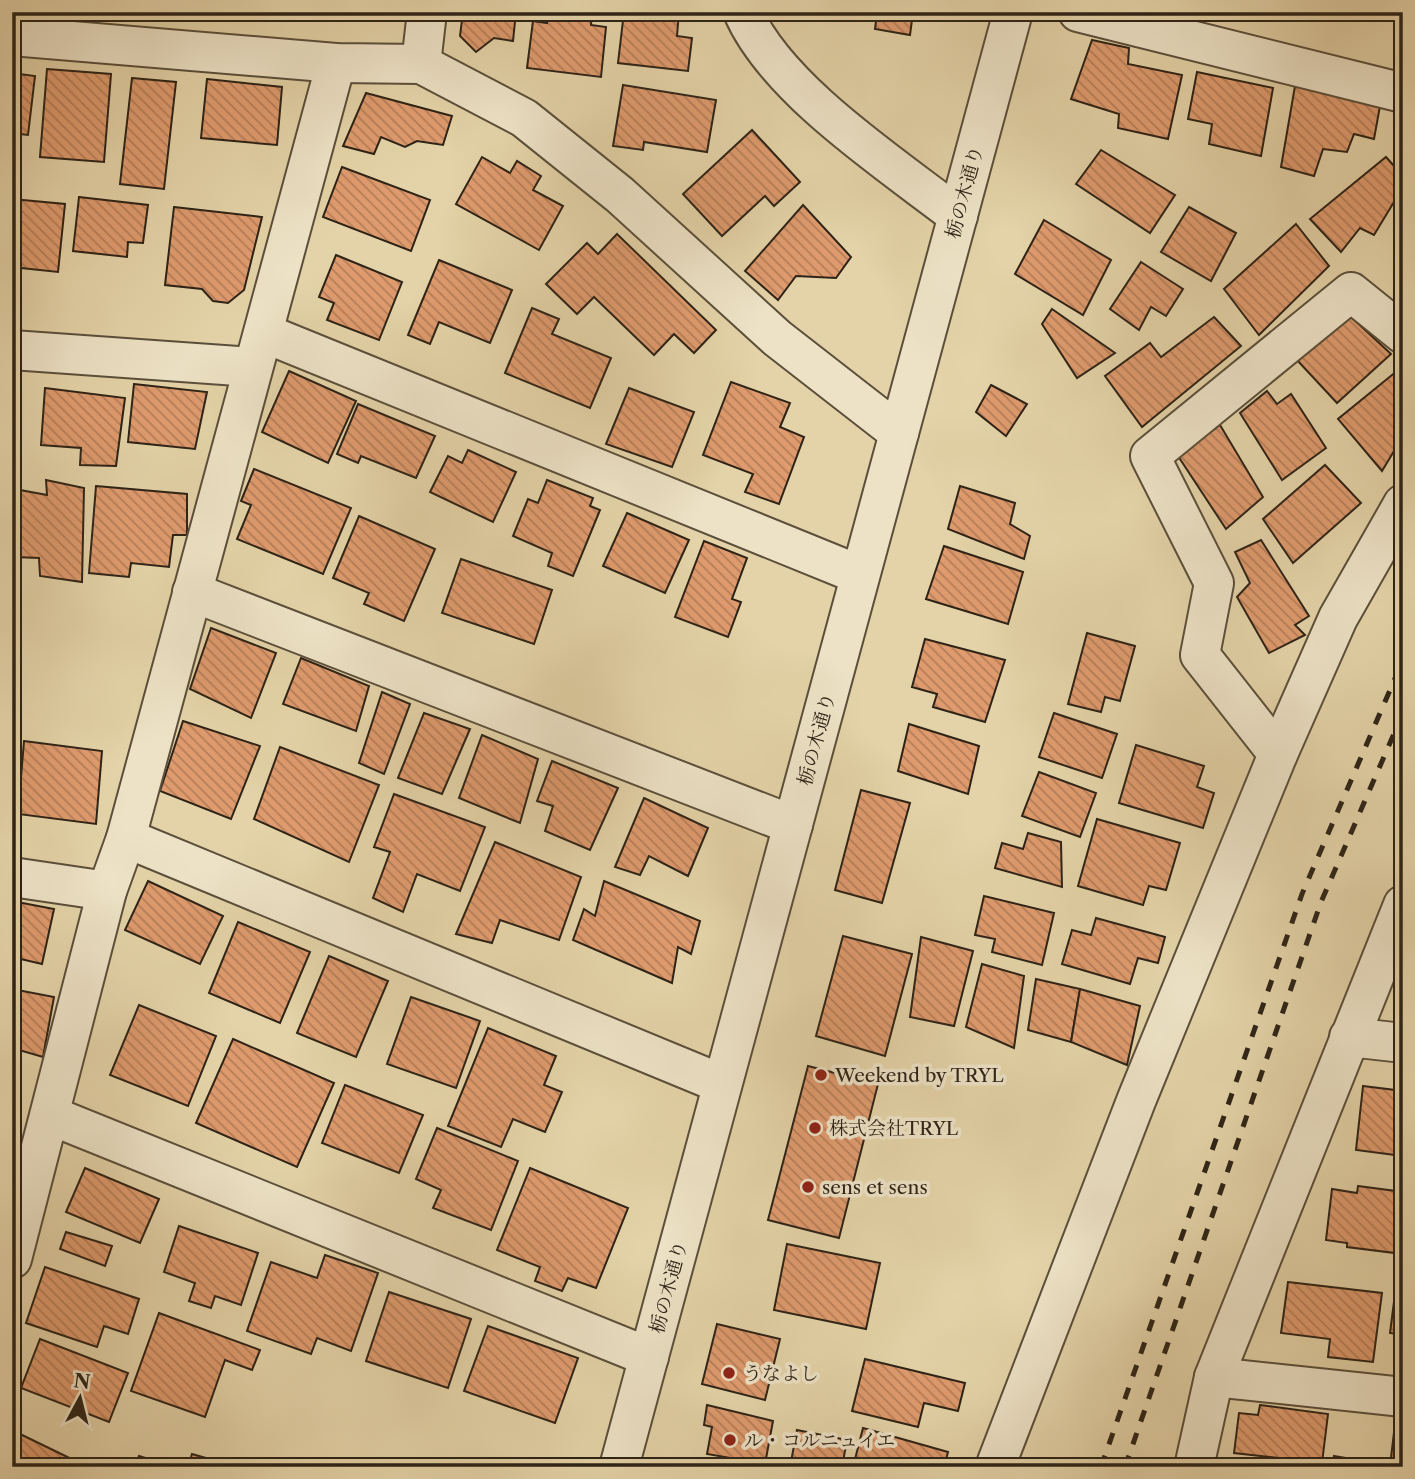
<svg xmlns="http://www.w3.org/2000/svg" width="1415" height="1479" font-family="'Libre Caslon Text','Noto Serif JP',serif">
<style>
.building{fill:url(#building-back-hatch);stroke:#2d2317;stroke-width:2}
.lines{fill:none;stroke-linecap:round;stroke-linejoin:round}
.minor-casing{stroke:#5b4f3b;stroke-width:42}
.minor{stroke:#ede2c6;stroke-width:38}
.rail{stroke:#2d2317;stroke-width:5;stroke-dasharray:12 12;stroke-linecap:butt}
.poi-dot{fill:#8f2418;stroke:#ede2c6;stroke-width:2.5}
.labels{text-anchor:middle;stroke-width:7;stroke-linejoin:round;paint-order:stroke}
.street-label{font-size:19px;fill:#2d2317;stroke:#ede2c6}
.poi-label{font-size:19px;fill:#2d2317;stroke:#ede2c6;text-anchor:start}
</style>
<defs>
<pattern id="building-back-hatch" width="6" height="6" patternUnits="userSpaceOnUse" patternTransform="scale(1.75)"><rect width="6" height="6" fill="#df9b6e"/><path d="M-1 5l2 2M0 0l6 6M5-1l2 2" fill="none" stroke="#b57e59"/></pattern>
</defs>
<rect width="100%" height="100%" fill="#e4d3a8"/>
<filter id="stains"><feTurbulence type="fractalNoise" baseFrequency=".00286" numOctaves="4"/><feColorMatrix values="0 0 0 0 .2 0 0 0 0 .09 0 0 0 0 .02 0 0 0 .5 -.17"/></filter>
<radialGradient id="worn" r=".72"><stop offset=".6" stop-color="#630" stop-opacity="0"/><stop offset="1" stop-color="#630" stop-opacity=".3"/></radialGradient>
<g class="building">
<path d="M463,12H516L513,41L494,38L476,52L460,36Z"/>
<path d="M548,12H592L591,25L606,27L601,77L527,68L533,21L547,23Z"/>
<path d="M624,12H679L677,36L692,38L688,71L618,63Z"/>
<path d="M868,12H913L910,35L875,29L877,14Z"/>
<path d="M1092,40L1129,48L1128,64L1182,75L1168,139L1118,128L1119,114L1071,99Z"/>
<path d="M47,69L111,74L104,162L40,157Z"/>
<path d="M1197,72L1273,88L1261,156L1209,144L1212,124L1188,119Z"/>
<path d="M12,73L35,76L28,135L12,133Z"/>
<path d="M132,78L176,82L164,189L120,184Z"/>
<path d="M207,79L282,87L277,145L201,138Z"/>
<path d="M623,85L716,100L707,152L644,142L643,150L613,146Z"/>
<path d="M1295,86L1380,106L1374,139L1354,134L1347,152L1323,149L1314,176L1281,167Z"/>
<path d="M366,93L452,116L443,145L417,141L405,147L381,137L374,154L343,146Z"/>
<path d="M752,130L800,182L774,206L765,196L722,236L683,194Z"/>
<path d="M1101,150L1175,195L1150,233L1076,184Z"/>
<path d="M482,157L510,173L517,161L541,176L533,190L563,206L539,250L456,204Z"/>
<path d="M1386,157L1403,176V187L1374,235L1360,228L1341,252L1310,219Z"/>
<path d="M342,167L430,200L411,251L323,217Z"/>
<path d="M79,197L148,205L143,243L128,242L127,257L73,251Z"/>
<path d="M12,199L65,204L58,272L12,267Z"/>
<path d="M803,205L851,257L836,278L796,276L778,300L745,271Z"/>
<path d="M174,207L262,217L244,290L228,303L213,301L202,289L165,285Z"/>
<path d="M1189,207L1236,233L1211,281L1161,252Z"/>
<path d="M1403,216V237L1394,230Z"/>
<path d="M1044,220L1111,260L1083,315L1015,274Z"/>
<path d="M1296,224L1329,266L1259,335L1224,289Z"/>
<path d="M617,234L716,330L694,353L674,334L654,355L594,297L577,314L546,284L587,243L598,254Z"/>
<path d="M336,255L402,282L379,340L327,320L334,303L319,297Z"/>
<path d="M439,260L512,290L490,343L439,322L430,344L408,335Z"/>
<path d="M1141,262L1183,289L1166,316L1151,307L1139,330L1110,309Z"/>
<path d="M532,308L559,319L552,334L611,358L590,408L505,373Z"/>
<path d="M1052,309L1115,353L1077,378L1042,324Z"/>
<path d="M1349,315L1391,354L1337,403L1297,360Z"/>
<path d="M1214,317L1241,346L1142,427L1105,376L1150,343L1161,357Z"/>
<path d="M1403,366V436L1382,471L1338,419Z"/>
<path d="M289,371L356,401L328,463L262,432Z"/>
<path d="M731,382L790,403L780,427L804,437L779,504L745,492L753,474L703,455Z"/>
<path d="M134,384L207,392L195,449L128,442Z"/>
<path d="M991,385L1027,404L1006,436L976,412Z"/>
<path d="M45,388L125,398L116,466L80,465L81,448L41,445Z"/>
<path d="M629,388L694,412L672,467L606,444Z"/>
<path d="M1267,391L1277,404L1291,394L1326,448L1282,480L1240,413Z"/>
<path d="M358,404L435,436L416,478L361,456L358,463L337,454Z"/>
<path d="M1220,425L1263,497L1226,529L1178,456Z"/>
<path d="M468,450L516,472L493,522L430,492L448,456L462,463Z"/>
<path d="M1325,465L1361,503L1293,563L1263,519Z"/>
<path d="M254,469L351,508L323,574L237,539L251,505L241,501Z"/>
<path d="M46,480L84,488L82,582L40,576L39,558L15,557L20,490L47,495Z"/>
<path d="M547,480L593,498L590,506L600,510L573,576L548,566L552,553L513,536L528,499L538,503Z"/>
<path d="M96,486L187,494V535H173L169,567L131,563L129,577L89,573Z"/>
<path d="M960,486L1015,503L1010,524L1030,536L1024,559L948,529Z"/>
<path d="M627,513L689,540L665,593L603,566Z"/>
<path d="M359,516L435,549L404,621L364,604L369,593L333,578Z"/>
<path d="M1261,540L1309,616L1295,625L1305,635L1269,653L1237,597L1250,583L1235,552Z"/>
<path d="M704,541L747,558L732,599L741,602L728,637L675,617Z"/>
<path d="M944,546L1023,572L1008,624L926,599Z"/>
<path d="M461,559L552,590L534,644L442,613Z"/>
<path d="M211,628L276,653L251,718L190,689Z"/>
<path d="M1087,633L1135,646L1120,701L1105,697L1101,712L1068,704Z"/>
<path d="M925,639L1005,660L985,722L933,707L937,694L912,687Z"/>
<path d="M301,658L369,686L356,731L283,704Z"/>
<path d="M382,692L410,704L384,774L359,763Z"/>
<path d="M424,713L470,729L442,794L398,778Z"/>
<path d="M1054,713L1117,734L1102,778L1039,757Z"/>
<path d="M183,721L260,746L231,819L160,791Z"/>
<path d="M909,724L979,746L968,794L898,771Z"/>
<path d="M482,735L538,759L520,823L459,798Z"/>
<path d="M24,741L102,751L96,824L18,814Z"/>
<path d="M1136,745L1204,766L1197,787L1214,793L1203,828L1119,803Z"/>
<path d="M280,747L379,785L349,862L254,819Z"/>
<path d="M552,761L618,788L590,850L545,831L553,806L537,801Z"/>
<path d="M1039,772L1096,793L1080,837L1022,816Z"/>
<path d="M861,790L910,803L882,903L835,890Z"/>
<path d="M394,794L485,827L460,891L417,874L403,912L373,898L390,852L374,847Z"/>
<path d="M644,798L708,828L688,876L649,856L640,875L615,867Z"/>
<path d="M1097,819L1180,843L1166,890L1149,886L1143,905L1078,886Z"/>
<path d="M1028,833L1061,842L1062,887L995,868L1002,843L1023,849Z"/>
<path d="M495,842L581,877L559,940L500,920L492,943L456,934Z"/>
<path d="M148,881L223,916L200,964L125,930Z"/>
<path d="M604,881L700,921L691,954L678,947L672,983L573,940L584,909L595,916Z"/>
<path d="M984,896L1054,913L1042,965L992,952L995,939L975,935Z"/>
<path d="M12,901L54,909L42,964L12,957Z"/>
<path d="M1096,918L1165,937L1158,963L1138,958L1130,984L1062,964L1072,930L1091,935Z"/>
<path d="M238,922L310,952L280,1023L209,993Z"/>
<path d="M843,936L912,954L885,1056L816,1036Z"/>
<path d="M921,937L973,951L954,1026L910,1017Z"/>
<path d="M329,956L388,981L356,1057L297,1033Z"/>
<path d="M982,964L1024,976L1014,1048L966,1027Z"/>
<path d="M1036,979L1080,989L1071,1042L1028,1030Z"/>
<path d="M12,989L54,997L43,1057L12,1048Z"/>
<path d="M1080,989L1140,1006L1127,1065L1071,1042Z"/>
<path d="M411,997L480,1021L456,1088L387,1064Z"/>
<path d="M139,1005L216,1036L188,1106L110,1075Z"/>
<path d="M488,1028L556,1056L544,1085L562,1092L545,1132L513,1119L501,1147L448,1126Z"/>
<path d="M233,1039L334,1083L297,1167L196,1123Z"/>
<path d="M808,1066L878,1084L839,1238L768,1220Z"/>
<path d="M345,1085L423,1115L399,1173L322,1143Z"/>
<path d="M1363,1086L1403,1091V1156L1356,1150Z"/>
<path d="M437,1128L518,1161L491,1230L433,1208L441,1190L416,1179Z"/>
<path d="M85,1168L159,1199L140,1243L66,1212Z"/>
<path d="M530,1168L628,1208L596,1288L568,1278L562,1291L535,1281L540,1267L497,1250Z"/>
<path d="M1358,1186L1403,1192V1254L1347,1247V1243L1326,1240L1332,1189L1357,1193Z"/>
<path d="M179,1226L258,1253L241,1305L215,1296L211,1308L189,1301L195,1283L164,1272Z"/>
<path d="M66,1232L112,1246L105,1266L60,1249Z"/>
<path d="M787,1244L880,1263L866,1329L774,1310Z"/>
<path d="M325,1255L378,1273L351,1351L317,1338L311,1354L247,1331L271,1262L317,1278Z"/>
<path d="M45,1267L139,1299L128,1334L104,1326L97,1347L26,1323Z"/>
<path d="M1288,1282L1382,1293L1373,1362L1328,1357L1330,1339L1281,1333Z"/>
<path d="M1396,1286L1403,1287V1335L1390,1333Z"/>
<path d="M389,1292L471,1319L448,1388L366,1361Z"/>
<path d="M159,1313L260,1350L252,1370L225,1360L205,1417L131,1391Z"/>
<path d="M717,1324L780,1339L765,1400L702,1384Z"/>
<path d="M488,1326L578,1358L555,1423L464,1391Z"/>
<path d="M40,1339L128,1373L109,1422L21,1388Z"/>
<path d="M865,1359L965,1383L958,1411L924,1403L918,1427L852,1411Z"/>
<path d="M707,1405L773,1421L765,1464L707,1454L712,1427L704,1425Z"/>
<path d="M1260,1405L1328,1414L1322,1463L1234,1453L1239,1413L1258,1415Z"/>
<path d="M1395,1424H1403V1467L1390,1466Z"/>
<path d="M863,1428L948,1452L944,1467H853Z"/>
<path d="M797,1430L847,1440L842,1467H790Z"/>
<path d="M18,1433L88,1467H12V1445Z"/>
<path d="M192,1454L220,1462L219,1467H188Z"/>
<path d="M139,1456L174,1467H135Z"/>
<path d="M1334,1456L1382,1464V1467H1332Z"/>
</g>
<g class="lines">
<defs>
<g id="minor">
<path d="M743,12C777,90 891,164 958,216"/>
<path d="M1078,12L1403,93"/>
<path d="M12,36L336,63L421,64L524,118L620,195L777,338L899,433"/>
<path d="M421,64L427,12"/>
<path d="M264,333L860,575"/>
<path d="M12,350L252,367"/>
<path d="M192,592L793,825"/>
<path d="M1278,754L1200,655L1214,583L1150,456L1351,292L1403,334"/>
<path d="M126,838L722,1084"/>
<path d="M12,877L107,891"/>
<path d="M1349,1037L1403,1043"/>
<path d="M52,1116L649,1357"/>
<path d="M12,1259L107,891L126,838L336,63"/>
<path d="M1214,1377L1403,1397"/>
<path d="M619,1467L1013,12"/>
<path d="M995,1467L1136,1101L1278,754L1338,618L1403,504"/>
<path d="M1194,1467L1214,1377L1403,905"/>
</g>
</defs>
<use href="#minor" class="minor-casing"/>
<use href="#minor" class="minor"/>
<g class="rail">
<path d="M1101,1467L1302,894L1403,660"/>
<path d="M1125,1467L1321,902L1403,713"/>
</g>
</g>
<g class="poi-dot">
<circle cx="821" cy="1075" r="7"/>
<circle cx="815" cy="1128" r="7"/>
<circle cx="808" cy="1187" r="7"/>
<circle cx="729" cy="1373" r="7"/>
<circle cx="730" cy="1440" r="7"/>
</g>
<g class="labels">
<g class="street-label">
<text transform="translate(964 192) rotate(-75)" y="7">栃の木通り</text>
<text transform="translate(816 739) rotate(-75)" y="7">栃の木通り</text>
<text transform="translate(668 1287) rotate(-75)" y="7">栃の木通り</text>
</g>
<g class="poi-label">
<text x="835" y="1082">Weekend by TRYL</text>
<text x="829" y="1135">株式会社TRYL</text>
<text x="822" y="1194">sens et sens</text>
<text x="743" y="1380">うなよし</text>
<text x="744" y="1447">ル・コルニュイエ</text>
</g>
</g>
<rect width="1415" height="1479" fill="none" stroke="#e4d3a8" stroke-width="42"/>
<rect x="14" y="14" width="1387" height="1451" fill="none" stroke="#2d2317" stroke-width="3.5"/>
<rect x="21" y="21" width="1373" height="1437" fill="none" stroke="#2d2317" stroke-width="2"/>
<g transform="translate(80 1398) rotate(7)" stroke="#ede2c6" stroke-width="5" paint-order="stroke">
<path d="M0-5L12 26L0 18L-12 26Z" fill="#2d2317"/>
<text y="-10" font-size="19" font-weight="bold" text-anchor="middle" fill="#2d2317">N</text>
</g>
<rect width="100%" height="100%" filter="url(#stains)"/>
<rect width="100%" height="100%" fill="url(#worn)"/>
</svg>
